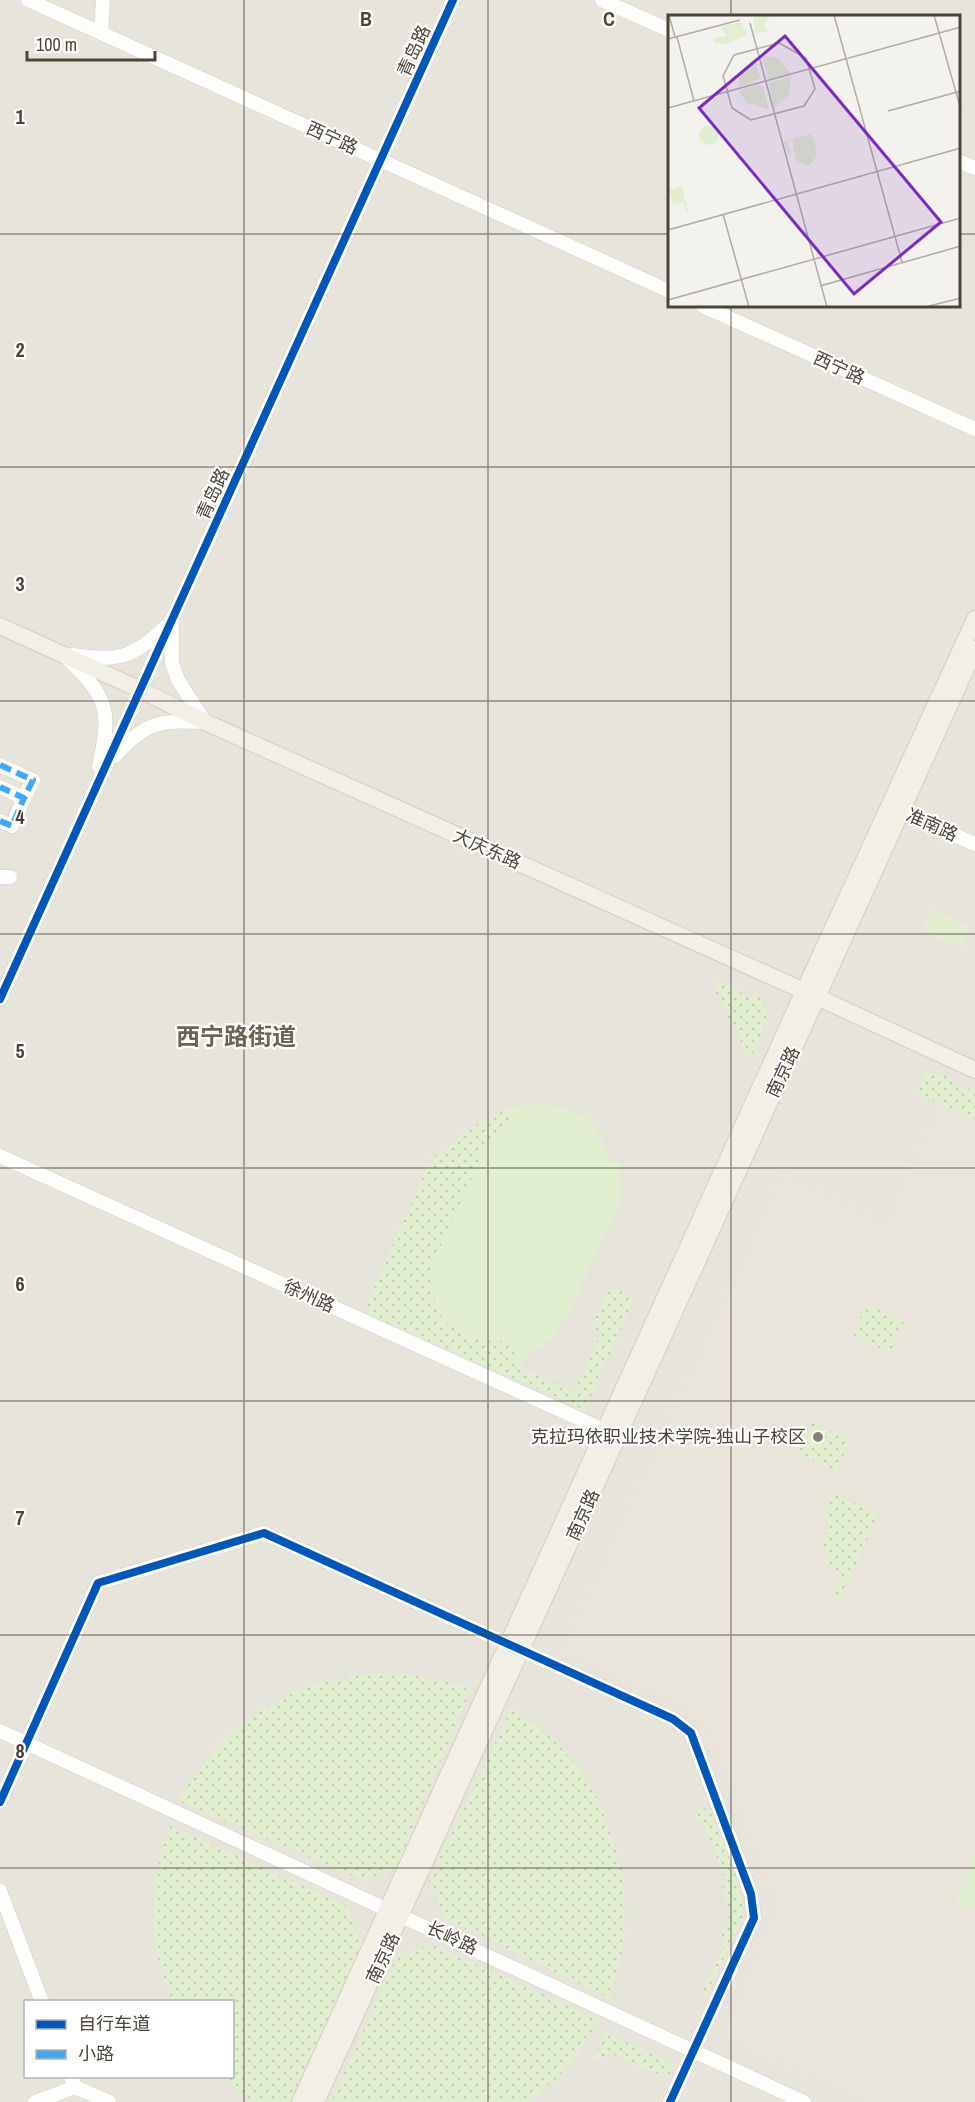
<svg xmlns="http://www.w3.org/2000/svg" width="975" height="2102" font-family="'Archivo Narrow','Noto Sans SC',sans-serif">
<style>
.residential{fill:#e7e4dc;fill-rule:evenodd}
.education{fill:#eae5da}
.grass{fill:url(#grass-dots)}
.garden{fill:#e1eecf}
.lines{fill:none;stroke-linecap:round;stroke-linejoin:round}
.minor-casing{stroke:#d2d0cb;stroke-width:15}
.major-casing{stroke:#d6cebb;stroke-width:18}
.minor{stroke:#fdfdfc;stroke-width:14}
.major{stroke:#f2efe6;stroke-width:16}
.quiet{stroke:#3fa9f5;stroke-width:6;stroke-dasharray:12 6;stroke-linecap:butt}
.cycleway-casing{stroke:#fff;stroke-width:11}
.cycleway{stroke:#0057b8;stroke-width:8}
.grid{fill:none;stroke:#4b4439;stroke-width:1.5;stroke-opacity:0.55}
.poi-dot{fill:#868178;stroke:#fff;stroke-width:2}
.labels{text-anchor:middle;stroke-width:4.5;stroke-linejoin:round;paint-order:stroke}
.street-label{font-size:18px;fill:#4b4439;stroke:#fff}
.poi-label{font-size:18px;fill:#4b4439;stroke:#fff;text-anchor:end}
.district-label{font-size:24px;font-weight:bold;fill:#6e6250;stroke:#fff}
.inset-road{fill:none;stroke:#b0aca6;stroke-width:1.5}
.view{fill:#7b2cbf;fill-opacity:0.15;stroke:#7b2cbf;stroke-width:3}
.inset-edge{fill:none;stroke:#4b4439;stroke-width:3}
.grid-label{font-size:20px;text-anchor:middle;font-weight:bold;fill:#4b4439;stroke:#fff;stroke-width:4.5;stroke-linejoin:round;paint-order:stroke}
</style>
<defs>
<pattern id="grass-dots" width="8" height="8" patternUnits="userSpaceOnUse" patternTransform="scale(1.5)"><rect width="8" height="8" fill="#e1eecf"/><path d="M2 2h.1M6 6h.1" fill="none" stroke="#c3cdb2" stroke-width="1.8" stroke-linecap="round"/></pattern>
</defs>
<rect width="100%" height="100%" fill="#f4f2ee"/>
<path class="residential" d="M0,0H975V2102H0ZM669,16H958V306H669ZM26,2002H232V2076H26Z"/>
<path class="education" d="M940,1103L975,1119V2102H868L723,2035L770,1919L772,1898L707,1730L693,1714L562,1650L782,1173L885,1223Z"/>
<g class="grass">
<path d="M719,980L752,999L756,993L763,997L768,1022L750,1059L745,1054C745,1046 739,1042 739,1033L730,1025L727,1012L724,1009L722,999L716,993V987Z"/>
<path d="M924,1072L945,1075L958,1087L975,1090V1119L915,1093Z"/>
<path d="M506,1110L512,1126L494,1136L486,1147L436,1305L443,1317L440,1319L471,1337L494,1342L509,1340L520,1367L574,1392L601,1333L591,1327L608,1290L616,1289L635,1297L585,1410L371,1316L366,1307L431,1158L483,1120Z"/>
<path d="M867,1304L904,1322L890,1353L853,1335Z"/>
<path d="M812,1423L850,1440L836,1471L798,1454Z"/>
<path d="M832,1493L879,1514L837,1605L833,1591L839,1585L840,1576L834,1568L830,1567L829,1562H826L825,1560L828,1559L827,1555H825L824,1552L826,1551L825,1547H823L824,1544L821,1537L828,1531V1523L823,1516L825,1510L827,1511L828,1508L826,1507L831,1501L829,1499Z"/>
<path d="M378,1673C411,1674 440,1678 471,1688L397,1867L365,1881L178,1801C214,1740 271,1691 342,1678C354,1676 366,1675 378,1673Z"/>
<path d="M512,1708L553,1739L578,1767L599,1800L623,1872L626,1909L623,1948L610,1998L446,1920L428,1883Z"/>
<path d="M703,1808L710,1811C721,1840 746,1888 743,1918L705,1997H700L726,1942L723,1940L721,1936C733,1913 731,1912 721,1888L727,1885L703,1820L697,1822L693,1815Z"/>
<path d="M168,1825L347,1906L362,1946L296,2102H253L222,2077L232,2076V2002L172,2001C146,1939 150,1889 168,1825Z"/>
<path d="M431,1944L599,2020L579,2052L554,2081L528,2102H331L396,1958Z"/>
<path d="M605,2032L675,2065L669,2076L666,2077L610,2053L594,2061H592Z"/>
</g>
<g class="garden">
<path d="M932,910L969,927L960,948L922,931Z"/>
<path d="M529,1104C578,1104 596,1118 612,1163H620L622,1194L617,1211L567,1316L554,1335L540,1348L527,1355L520,1367L509,1340C484,1343 467,1338 448,1322L444,1325L439,1319L442,1316C432,1298 430,1282 434,1261L486,1147L494,1136L512,1126L506,1110Z"/>
<path d="M975,1856V1911L954,1901Z"/>
</g>
<g class="lines">
<defs>
<g id="minor">
<path d="M28,0L669,291"/>
<path d="M602,0L669,30"/>
<path d="M101,33L103,0"/>
<path d="M958,161L975,168"/>
<path d="M703,306L975,429"/>
<path d="M172,625V663L178,680L205,722"/>
<path d="M73,655C117,662 134,658 166,626"/>
<path d="M69,660C109,699 111,712 99,766"/>
<path d="M115,756C146,722 158,720 203,722"/>
<path d="M0,765L33,780L24,798L0,787"/>
<path d="M892,808L975,844"/>
<path d="M0,821L12,826L24,798"/>
<path d="M0,877H10"/>
<path d="M0,999L453,0"/>
<path d="M0,1156L613,1434"/>
<path d="M0,1731L804,2102"/>
<path d="M0,1802L98,1583L264,1533L673,1719L691,1733L751,1894L754,1918L670,2102"/>
<path d="M0,1891L42,2002"/>
<path d="M71,2076L75,2087L109,2102"/>
<path d="M35,2102L75,2087"/>
</g>
<g id="major">
<path d="M0,626L141,690L205,722L804,991L975,1070"/>
<path d="M300,2102L804,991L975,619"/>
<path d="M316,2102L975,649"/>
</g>
</defs>
<use href="#minor" class="minor-casing"/>
<use href="#major" class="major-casing"/>
<use href="#minor" class="minor"/>
<use href="#major" class="major"/>
<g class="quiet">
<path d="M0,765L33,780L24,798L0,787"/>
<path d="M0,821L12,826L24,798"/>
</g>
<defs>
<g id="cycleway">
<path d="M0,999L453,0"/>
<path d="M0,1802L98,1583L264,1533L673,1719L691,1733L751,1894L754,1918L670,2102"/>
</g>
</defs>
<use href="#cycleway" class="cycleway-casing"/>
<use href="#cycleway" class="cycleway"/>
</g>
<path class="grid" d="M244,0V2102M488,0V2102M731,0V16M0,234H669M958,234H975M731,306V2102M0,467H975M0,701H975M0,934H975M0,1168H975M0,1401H975M0,1635H975M0,1868H975"/>
<circle class="poi-dot" cx="818" cy="1437" r="6"/>
<g class="labels">
<g class="street-label">
<text transform="translate(414 51) rotate(-66)" y="6">青岛路</text>
<text transform="translate(332 138) rotate(24)" y="6">西宁路</text>
<text transform="translate(839 368) rotate(24)" y="6">西宁路</text>
<text transform="translate(213 494) rotate(-66)" y="6">青岛路</text>
<text transform="translate(932 825) rotate(24)" y="6">准南路</text>
<text transform="translate(487 849) rotate(24)" y="6">大庆东路</text>
<text transform="translate(783 1072) rotate(-65)" y="6">南京路</text>
<text transform="translate(309 1296) rotate(24)" y="6">徐州路</text>
<text transform="translate(583 1515) rotate(-66)" y="6">南京路</text>
<text transform="translate(452 1938) rotate(25)" y="6">长岭路</text>
<text transform="translate(383 1958) rotate(-65)" y="6">南京路</text>
</g>
<g class="poi-label">
<text x="806" y="1443">克拉玛依职业技术学院-独山子校区</text>
</g>
<g class="district-label">
<text x="236" y="1045">西宁路街道</text>
</g>
</g>
<g transform="translate(668 15)">
<rect width="292" height="292" fill="#f4f2ee"/>
<path d="M103,0L96,9L99,15H105L87,19L85,3ZM73,7L79,19L58,29L46,28L45,23L59,21L53,12ZM93,40L111,44L123,58L101,64ZM86,42L92,63L70,73L72,56ZM123,61L121,80L106,93L101,68ZM91,70L95,72L101,94L79,88L71,76ZM143,119L149,137L146,146L141,128L135,123L119,126L123,138L120,139L116,126Z" fill="#e1eecf"/>
<path d="M14,171L21,200H20L15,187L6,189L7,196L1,175Z" fill="#e1eecf"/>
<path d="M31 120a10 10 0 1 1 20 0a10 10 0 1 1-20 0ZM135,123L141,128L146,146L139,151L129,147L125,133V125Z" fill="#e1eecf"/>
<path class="inset-road" d="M1,0L7,22M166,0L234,247M266,0L293,95M82,8L159,292M9,22L26,86M0,24L72,5M111,28L138,43L147,74L136,91L83,105L64,93L55,61L66,40ZM0,93L293,12M220,96L293,76M55,199L81,292M0,215L293,133M152,271L293,231M0,285L293,203M257,292L293,283"/>
<path class="view" d="M117,21L273,207L186,279L31,93Z"/>
<rect width="292" height="292" class="inset-edge"/>
</g>
<g class="grid-label">
<text x="366" y="26">B</text>
<text x="609" y="26">C</text>
<text x="20" y="124">1</text>
<text x="20" y="357">2</text>
<text x="20" y="591">3</text>
<text x="20" y="824">4</text>
<text x="20" y="1058">5</text>
<text x="20" y="1291">6</text>
<text x="20" y="1525">7</text>
<text x="20" y="1758">8</text>
</g>
<rect x="24" y="2000" width="210" height="78" fill="#ffffff" stroke="#b7b4b0" stroke-width="1.5"/>
<rect x="36" y="2020" width="30" height="9" fill="#0057b8" stroke="#b7b4b0" stroke-width="1.5"/>
<text x="78" y="2030" font-size="18" fill="#4b4439">自行车道</text>
<rect x="36" y="2050" width="30" height="9" fill="#3fa9f5" stroke="#b7b4b0" stroke-width="1.5"/>
<text x="78" y="2060" font-size="18" fill="#4b4439">小路</text>
<path d="M27 51v9h128v-9" fill="none" stroke="#4b4439" stroke-width="3"/>
<text x="36" y="51" font-size="18" fill="#4b4439" stroke="#ffffff" stroke-width="4.5" paint-order="stroke">100 m</text>
</svg>
